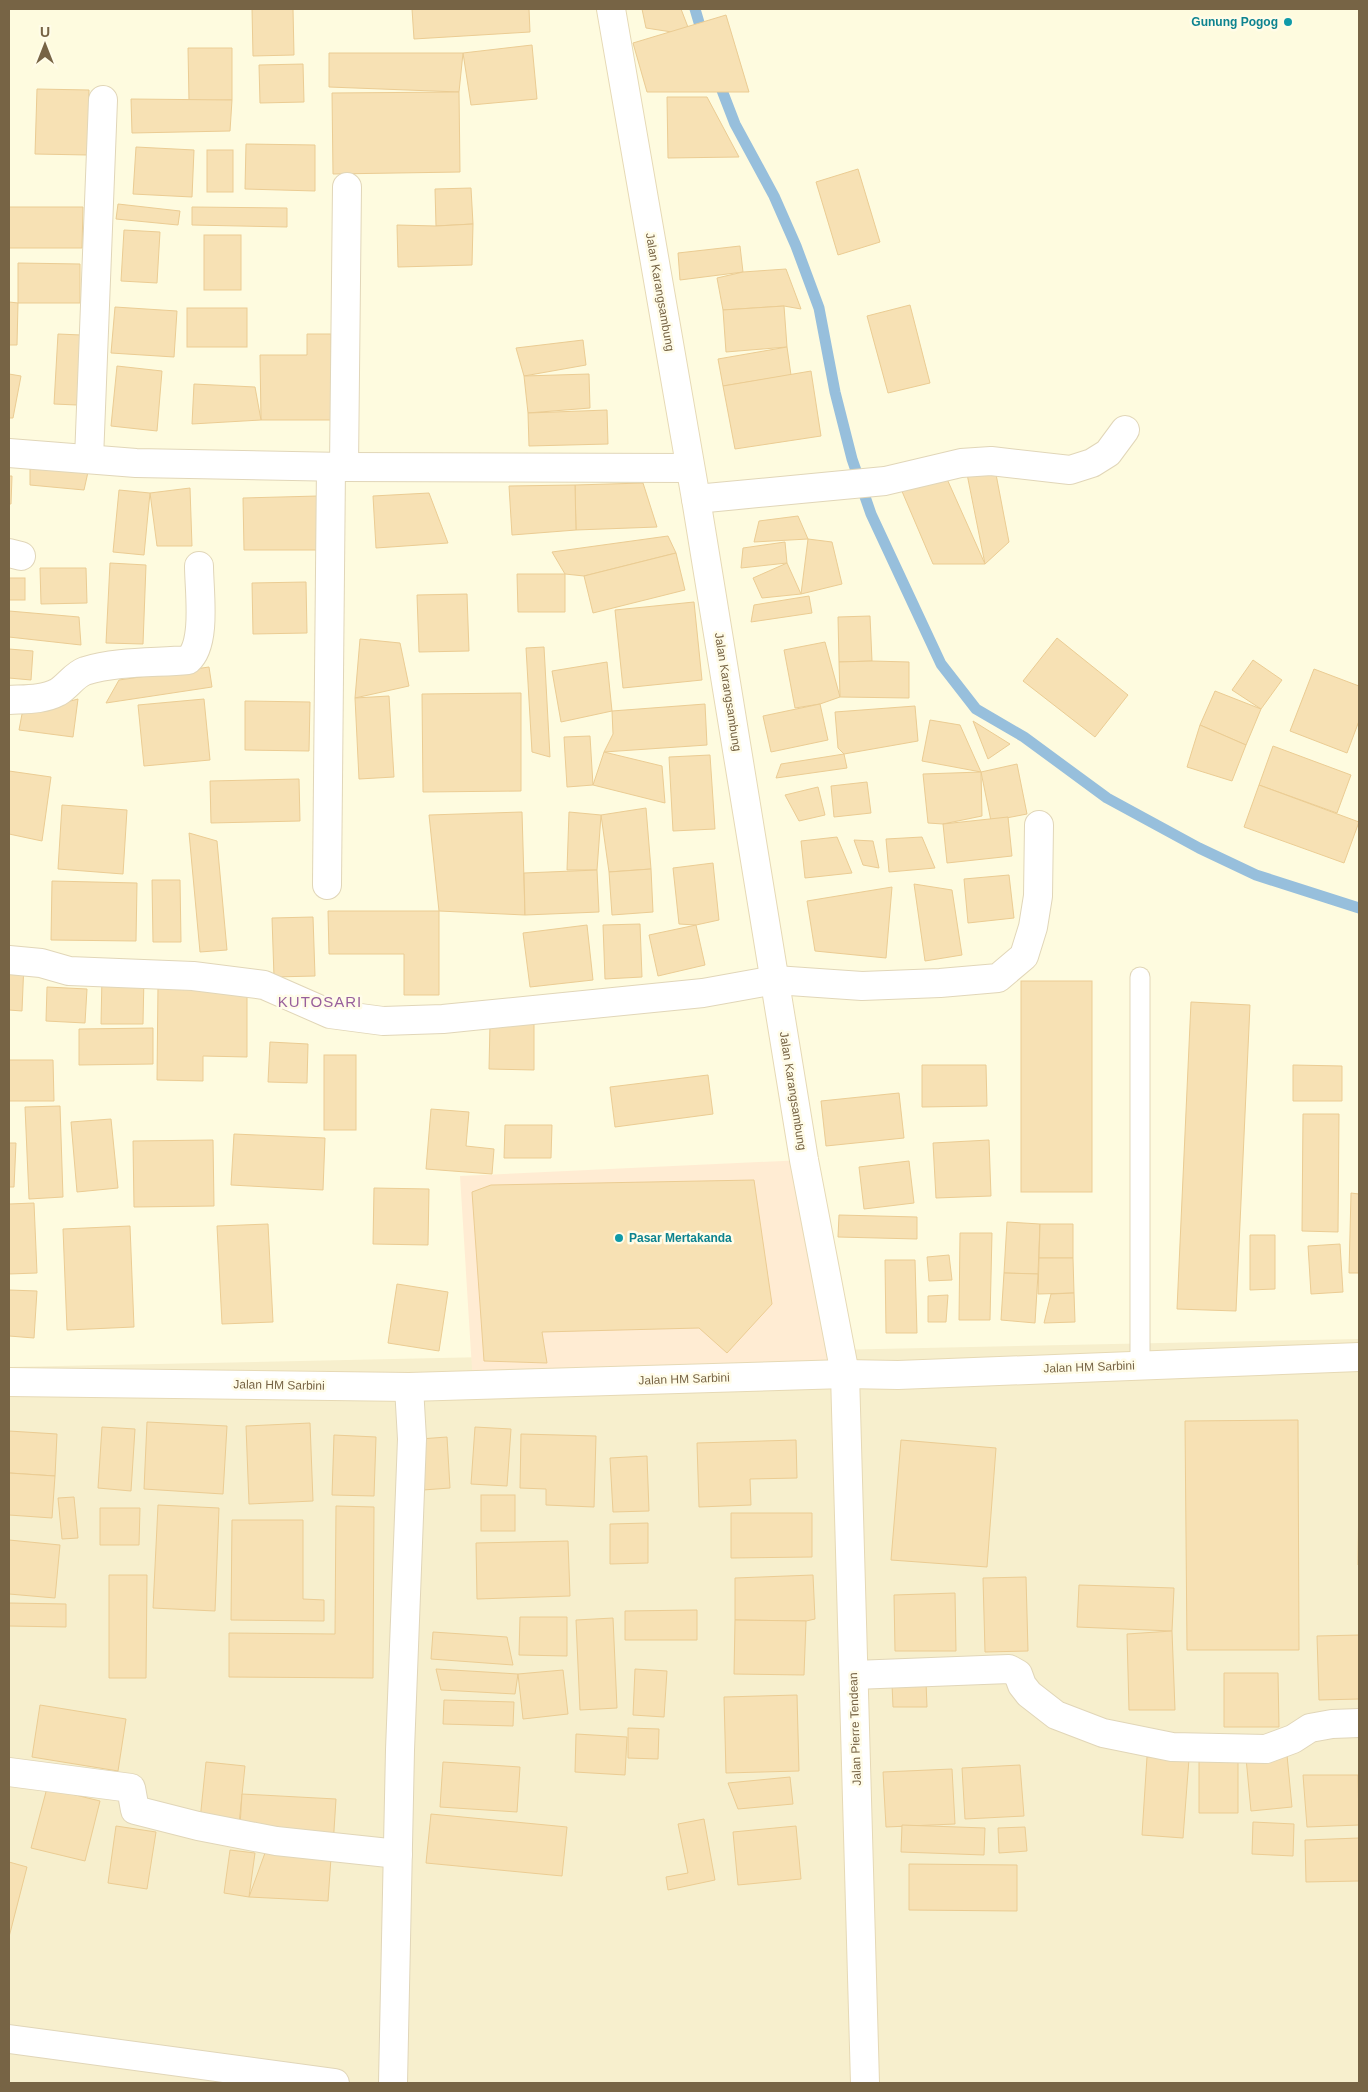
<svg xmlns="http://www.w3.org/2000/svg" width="1368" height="2092" font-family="Arial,sans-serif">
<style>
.residential{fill:#f7efcd}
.commercial{fill:#ffecd3}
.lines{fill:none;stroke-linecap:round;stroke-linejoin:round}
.stream{stroke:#97bfdc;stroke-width:11}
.building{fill:#f7e1b4;stroke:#ebcc93}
.lane-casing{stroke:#e1d6b8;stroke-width:21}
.street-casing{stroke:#e1d6b8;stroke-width:30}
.secondary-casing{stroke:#e6d9b5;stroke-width:30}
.lane{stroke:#fff;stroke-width:19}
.street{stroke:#fff;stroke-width:28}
.secondary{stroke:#fff;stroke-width:28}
.culture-dot{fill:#0f9aa8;stroke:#fffce8;stroke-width:2}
.labels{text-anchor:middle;stroke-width:5;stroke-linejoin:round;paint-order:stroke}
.culture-label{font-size:12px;font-weight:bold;fill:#0d838f;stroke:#fffce8;text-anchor:end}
.street-label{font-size:12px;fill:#776445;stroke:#fffce8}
.quarter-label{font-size:15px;letter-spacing:1px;fill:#985f9c;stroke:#fffce8}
</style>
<rect width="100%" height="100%" fill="#fefbdf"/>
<path class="residential" d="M1359,1339V2083H9V1367Z"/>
<path class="commercial" d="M804,1160L845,1374L473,1385L460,1176Z"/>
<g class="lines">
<g class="stream">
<path d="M695,9L703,36"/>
<path d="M718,80L735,124L774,196L796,246L819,308L835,392L852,459L871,514L941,664L976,709L1024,737L1107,798L1199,848L1256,875L1359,908"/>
</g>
</g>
<g class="building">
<path d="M252,9H293L294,55L253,56Z"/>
<path d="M412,9H529L530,32L414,39Z"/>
<path d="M642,9H681L691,35L646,28Z"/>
<path d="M726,15L749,92H647L633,43Z"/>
<path d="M532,45L537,99L471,105L463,53Z"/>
<path d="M188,48H232V100L189,101Z"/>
<path d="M329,53H463L459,92L329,87Z"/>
<path d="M303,64L304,102L260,103L259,65Z"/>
<path d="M37,89L89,90L88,155L35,154Z"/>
<path d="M459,92L460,172L333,174L332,93Z"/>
<path d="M667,97H707L739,157L668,158Z"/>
<path d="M131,99L232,100L230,131L132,133Z"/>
<path d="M246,144L315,145V191L245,189Z"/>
<path d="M136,147L194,150L192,197L133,194Z"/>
<rect x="207" y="150" width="26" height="42"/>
<path d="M858,169L880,242L838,255L816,182Z"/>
<path d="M471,188L473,224L436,226L435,189Z"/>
<path d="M118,204L180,211L178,225L116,219Z"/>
<path d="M9,207H83L82,248H9Z"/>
<path d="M192,207L287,208V227L192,225Z"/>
<path d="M473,224L472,265L398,267L397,225L436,226Z"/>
<path d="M124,230L160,232L157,283L121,281Z"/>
<rect x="204" y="235" width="37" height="55"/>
<path d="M740,246L743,272L680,280L678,253Z"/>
<path d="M18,263L80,264V303H18Z"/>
<path d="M786,269L801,309L784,306L723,310L717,278L743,272Z"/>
<path d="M9,302L18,303L17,345H9Z"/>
<path d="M910,305L930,383L888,393L867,316Z"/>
<path d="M784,306L787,347L726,352L723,310Z"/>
<path d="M115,307L177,311L174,357L111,353Z"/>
<rect x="187" y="308" width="60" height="39"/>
<path d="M58,334L81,335L77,405L54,404Z"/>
<path d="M307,334H331L332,420H261L260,355H307Z"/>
<path d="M583,340L586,365L524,376L516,348Z"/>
<path d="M787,347L791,375L723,386L718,359Z"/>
<path d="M117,366L162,371L157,431L111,426Z"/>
<path d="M811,371L821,436L735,449L723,386Z"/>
<path d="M9,374L21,376L13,418H9Z"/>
<path d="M589,374L590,408L528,413L524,376Z"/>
<path d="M194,384L255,387L261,420L192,424Z"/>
<path d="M607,410L608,444L529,446L528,413Z"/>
<path d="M30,467L88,472L84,490L30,485Z"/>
<path d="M995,469L1009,542L985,564L967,474Z"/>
<path d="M943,470L985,564H933L901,489Z"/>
<path d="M9,476H12L11,504H9Z"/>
<path d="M643,483L657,527L576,530L575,485Z"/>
<path d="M575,485L576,530L512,535L509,486Z"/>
<path d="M190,488L192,546H157L150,493Z"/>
<path d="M119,490L150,493L144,555L113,552Z"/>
<path d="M429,493L448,543L376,548L373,496Z"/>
<path d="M318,496V550H244L243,498Z"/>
<path d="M798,516L808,539L754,542L759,521Z"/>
<path d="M668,536L676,553L584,576L565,574L552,552Z"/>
<path d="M808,539L832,542L842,584L801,594Z"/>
<path d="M785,542L787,563L741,568L743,548Z"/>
<path d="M676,553L685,590L593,613L584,576Z"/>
<path d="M110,563L146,565L143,644L106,643Z"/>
<path d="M787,563L801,594L762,598L753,578Z"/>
<path d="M40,568H86L87,603L41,604Z"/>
<path d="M517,574H565V612H518Z"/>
<rect x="9" y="578" width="16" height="22"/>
<path d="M306,582L307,633L253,634L252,583Z"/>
<path d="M467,594L469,651L419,652L417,595Z"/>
<path d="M809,596L812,613L751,622L754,605Z"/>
<path d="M694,602L702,680L623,688L615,610Z"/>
<path d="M9,611L79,617L81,645L9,637Z"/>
<path d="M870,616L872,661L839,662L838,617Z"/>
<path d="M1057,638L1128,695L1095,737L1023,681Z"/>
<path d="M360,639L400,643L409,686L355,698Z"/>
<path d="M825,642L840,697L820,704L795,708L784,650Z"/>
<path d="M544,647L550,757L532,752L526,648Z"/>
<path d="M9,649L33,651L31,680L9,678Z"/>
<path d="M1253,660L1282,680L1261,709L1232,690Z"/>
<path d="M872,661L909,662V698L840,697L839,662Z"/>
<path d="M607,662L612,711L561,722L552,671Z"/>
<path d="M209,667L212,687L106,703L119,680Z"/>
<path d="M1314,669L1359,686V721L1347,753L1290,731Z"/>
<path d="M1215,691L1261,709L1246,745L1200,725Z"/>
<path d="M521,693V791L423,792L422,694Z"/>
<path d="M389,696L394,777L359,779L355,698Z"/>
<path d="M78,699L73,737L19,730L22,714Z"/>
<path d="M204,699L210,760L144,766L138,705Z"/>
<path d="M245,701L310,702L309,751L245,750Z"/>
<path d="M705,704L707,745L604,752L613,734L612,711Z"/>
<path d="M820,704L828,740L771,752L763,716Z"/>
<path d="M915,706L918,741L844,754L838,748L835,712Z"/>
<path d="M930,720L960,725L981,772L922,761Z"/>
<path d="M973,721L1010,744L988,759Z"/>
<path d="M1200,725L1246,745L1232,781L1187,767Z"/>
<path d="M590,736L593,785L567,787L564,737Z"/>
<path d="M1273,746L1351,775L1337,813L1259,785Z"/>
<path d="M604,752L662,766L665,803L593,785Z"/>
<path d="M844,754L847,768L776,778L781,764Z"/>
<path d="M710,755L715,829L673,831L669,757Z"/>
<path d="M1017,764L1027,814L991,821L981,772Z"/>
<path d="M9,771L51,777L42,841L9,834Z"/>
<path d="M981,772L982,816L943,824L928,823L923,774Z"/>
<path d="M299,779L300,821L211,823L210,781Z"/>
<path d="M867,782L871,813L834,817L831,786Z"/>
<path d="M1259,785L1359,822L1344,863L1244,827Z"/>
<path d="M818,787L825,815L799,821L785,795Z"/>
<path d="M62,805L127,810L123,874L58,869Z"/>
<path d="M646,808L651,869L609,872L601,815Z"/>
<path d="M522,812L525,915L439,911L429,815Z"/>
<path d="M569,812L601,815L597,870H567Z"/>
<path d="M1008,817L1012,856L947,863L943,824Z"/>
<path d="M189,833L217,841L227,950L200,952Z"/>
<path d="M837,837L852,873L805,878L801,841Z"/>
<path d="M922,837L935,868L889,872L886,839Z"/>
<path d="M854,840L873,841L879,868L863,865Z"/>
<path d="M713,863L719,920L696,925L679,924L673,868Z"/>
<path d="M651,869L653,912L612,915L609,872Z"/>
<path d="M597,870L599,912L525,915L524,873Z"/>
<path d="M1009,875L1014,918L968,923L964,879Z"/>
<path d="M152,880H180L181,942H153Z"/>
<path d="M52,881L137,883L136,941L51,940Z"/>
<path d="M914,884L952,890L962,955L925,961Z"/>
<path d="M892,887L886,958L815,951L807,901Z"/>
<path d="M328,911H439V995H404V954H329Z"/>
<path d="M313,917L315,976L274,977L272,918Z"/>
<path d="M640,924L642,977L605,979L603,925Z"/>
<path d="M587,925L593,980L530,987L523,933Z"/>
<path d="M696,925L705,965L658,976L649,935Z"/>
<path d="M9,961L24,962L22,1011L9,1010Z"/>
<path d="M102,977H144L143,1024H101Z"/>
<rect x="1021" y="981" width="71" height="211"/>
<path d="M158,985L247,987V1057L203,1056V1081L157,1080Z"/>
<path d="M47,987L87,989L85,1023L46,1021Z"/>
<path d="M1191,1002L1250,1005L1236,1311L1177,1309Z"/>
<path d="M490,1024H534V1070L489,1069Z"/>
<path d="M153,1028V1064L79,1065V1029Z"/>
<path d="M270,1042L308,1044L307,1083L268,1082Z"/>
<rect x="324" y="1055" width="32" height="75"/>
<path d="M9,1060H53L54,1101H9Z"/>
<path d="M922,1065H986L987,1106L922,1107Z"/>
<path d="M1293,1065L1342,1066V1101H1293Z"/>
<path d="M708,1075L713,1114L615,1127L610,1087Z"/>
<path d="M899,1093L904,1138L826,1146L821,1101Z"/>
<path d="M60,1106L63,1197L29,1199L25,1107Z"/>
<path d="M431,1109L469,1112L466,1146L494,1149L492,1174L426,1169Z"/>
<path d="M1303,1114H1339L1338,1232L1302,1231Z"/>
<path d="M111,1119L118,1188L77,1192L71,1122Z"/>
<path d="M505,1125H552L551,1158H504Z"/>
<path d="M234,1134L325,1138L323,1190L231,1185Z"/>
<path d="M213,1140L214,1206L134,1207L133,1141Z"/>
<path d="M989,1140L991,1196L936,1198L933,1143Z"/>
<path d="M9,1143H16L14,1187H9Z"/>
<path d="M909,1161L914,1203L864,1209L859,1167Z"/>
<path d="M754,1180L772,1304L727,1353L699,1328L542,1332L547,1363L484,1361L472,1192L491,1185Z"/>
<path d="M374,1188L429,1189L428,1245L373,1244Z"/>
<path d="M1351,1193L1359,1194V1273H1349Z"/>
<path d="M34,1203L37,1273L9,1274V1204Z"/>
<path d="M839,1215L917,1217V1239L838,1237Z"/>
<path d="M1007,1222L1040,1224L1038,1274L1004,1273Z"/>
<path d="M268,1224L273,1322L222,1324L217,1226Z"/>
<path d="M1040,1224H1073V1258H1039Z"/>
<path d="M130,1226L134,1327L67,1330L63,1229Z"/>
<path d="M960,1233H992L990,1320H959Z"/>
<path d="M1250,1235H1275V1289L1250,1290Z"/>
<path d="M1340,1244L1343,1292L1311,1294L1308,1246Z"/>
<path d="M949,1255L952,1280L929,1281L927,1257Z"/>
<path d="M1039,1258H1073L1074,1293L1038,1294Z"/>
<path d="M885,1260H915L917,1333H886Z"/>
<path d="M1004,1273L1038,1274L1035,1323L1001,1320Z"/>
<path d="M397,1284L448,1292L439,1351L388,1343Z"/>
<path d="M9,1290L37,1291L34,1338L9,1336Z"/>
<path d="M1074,1293L1075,1322L1044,1323L1051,1294Z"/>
<path d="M948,1295L946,1322H928V1296Z"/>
<path d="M1298,1420L1299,1650H1187L1185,1421Z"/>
<path d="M147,1422L227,1426L223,1494L144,1489Z"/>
<path d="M310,1423L313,1501L249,1504L246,1426Z"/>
<path d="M102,1427L135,1429L131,1491L98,1488Z"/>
<path d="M475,1427L511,1429L507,1486L471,1484Z"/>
<path d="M9,1431L57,1434L55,1476L9,1473Z"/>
<path d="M521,1434L596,1436L594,1507L546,1505V1489L520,1488Z"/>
<path d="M334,1435L376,1437L374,1496L332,1495Z"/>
<path d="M447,1437L450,1488L423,1490L420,1439Z"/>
<path d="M796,1440L797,1478L750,1479L751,1505L699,1507L697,1443Z"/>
<path d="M901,1440L996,1448L987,1567L891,1560Z"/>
<path d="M647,1456L649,1511L613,1512L610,1458Z"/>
<path d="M9,1473L55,1476L52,1518L9,1515Z"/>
<path d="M1359,1488V1565H1358Z"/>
<rect x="481" y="1495" width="34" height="36"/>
<path d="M74,1497L78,1538L62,1539L58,1498Z"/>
<path d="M158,1505L219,1508L215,1611L153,1608Z"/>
<path d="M336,1506L374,1507L373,1678L229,1677V1633L335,1634Z"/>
<path d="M100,1508H140L139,1545H100Z"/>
<path d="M731,1513H812V1557L731,1558Z"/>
<path d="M232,1520H303V1599L324,1600V1621L231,1620Z"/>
<path d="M648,1523V1563L610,1564V1524Z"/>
<path d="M9,1540L60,1545L55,1598L9,1594Z"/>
<path d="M568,1541L570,1596L477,1599L476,1543Z"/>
<path d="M109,1575H147L146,1678H109Z"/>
<path d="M813,1575L815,1619L806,1621L735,1620V1578Z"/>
<path d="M1026,1577L1028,1651L985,1652L983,1578Z"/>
<path d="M1079,1585L1174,1588L1172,1631L1077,1627Z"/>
<path d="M955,1593L956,1651H895L894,1595Z"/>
<path d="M9,1603L66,1604V1627L9,1626Z"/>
<path d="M697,1610V1640H625V1611Z"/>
<path d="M520,1617H567V1656L519,1655Z"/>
<path d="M613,1618L617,1708L580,1710L576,1620Z"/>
<path d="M735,1620L806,1621L804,1675L734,1674Z"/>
<path d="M1172,1631L1175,1710H1129L1127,1634Z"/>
<path d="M433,1632L507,1637L513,1665L431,1659Z"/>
<path d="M1359,1635V1699L1319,1700L1317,1636Z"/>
<path d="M436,1669L518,1674L515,1694L441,1690Z"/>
<path d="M635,1669L667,1671L664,1717L633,1715Z"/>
<path d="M563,1670L568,1714L523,1719L518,1674Z"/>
<path d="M1224,1673H1278L1279,1727H1224Z"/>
<path d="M926,1682L927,1707H893L892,1684Z"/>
<path d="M797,1695L799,1771L726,1773L724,1697Z"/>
<path d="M444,1700L514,1702L513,1726L443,1724Z"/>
<path d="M40,1705L126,1719L118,1771L32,1757Z"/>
<path d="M628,1728L659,1729L658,1759L628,1758Z"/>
<path d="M576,1734L627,1737L625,1775L575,1772Z"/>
<path d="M1287,1755L1292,1807L1251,1811L1246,1758Z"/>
<path d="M1147,1757L1189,1759L1183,1838L1142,1835Z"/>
<path d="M1238,1760V1813H1199V1761Z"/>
<path d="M206,1762L245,1766L239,1824L200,1820Z"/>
<path d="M443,1762L520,1767L517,1812L440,1807Z"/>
<path d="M1020,1765L1024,1816L965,1819L962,1768Z"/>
<path d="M952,1769L955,1824L886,1827L883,1772Z"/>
<path d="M1303,1775H1358L1359,1825L1307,1827Z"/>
<path d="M790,1777L793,1804L738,1809L728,1783Z"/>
<path d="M47,1788L100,1801L85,1861L31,1848Z"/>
<path d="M242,1794L336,1799L333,1846L239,1841Z"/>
<path d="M431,1814L567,1827L562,1876L426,1863Z"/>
<path d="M704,1819L715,1880L668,1890L666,1877L688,1873L678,1824Z"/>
<path d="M1253,1822L1294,1824L1293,1856L1252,1854Z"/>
<path d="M902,1825L985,1828L984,1855L901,1852Z"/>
<path d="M116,1826L156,1832L147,1889L108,1883Z"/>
<path d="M796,1826L801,1879L738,1885L733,1832Z"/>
<path d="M1025,1827L1027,1851L999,1853L998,1828Z"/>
<path d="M1359,1838V1881L1306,1882L1305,1840Z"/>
<path d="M230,1850L255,1853L249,1897L224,1893Z"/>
<path d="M265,1853L331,1858L328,1901L249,1897Z"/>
<path d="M9,1862L27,1867L9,1937Z"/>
<path d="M909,1864L1017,1865V1911L909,1910Z"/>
</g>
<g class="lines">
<defs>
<path id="lane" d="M1140,977V1365"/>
<g id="street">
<path d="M9,453L136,463L344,467L690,468"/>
<path d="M89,459L103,100"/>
<path d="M344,467L347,187"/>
<path d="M696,499L885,481L961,463L991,461L1070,470L1092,463L1108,453L1125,430"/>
<path d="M9,553L21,556"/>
<path d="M9,700C25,699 43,700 58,692C68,686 74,675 85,671C117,661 155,663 188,660C207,644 199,590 199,566"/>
<path d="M327,885L331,467"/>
<path d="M9,960L41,963L69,971L193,976L264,985L330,1014L383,1021L443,1019L703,993L775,980L862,986L940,983L998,978L1024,956L1033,927L1038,896L1039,825"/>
<path d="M854,1675L1009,1669L1018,1674L1022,1685L1029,1694L1056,1715L1103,1733L1172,1747L1266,1749L1293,1739L1310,1728L1332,1724L1359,1723"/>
<path d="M9,1772L131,1788L135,1810L198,1826L276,1841L398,1854"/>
<path d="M9,2039L335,2083"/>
<path d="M393,2083L400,1750L412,1439L409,1387"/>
</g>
<g id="secondary">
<path d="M611,9L696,499L804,1160L845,1374L865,2083"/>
<path d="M9,1382L409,1387L845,1374L898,1375L1359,1357"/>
</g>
</defs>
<use href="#lane" class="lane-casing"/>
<use href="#street" class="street-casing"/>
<use href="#secondary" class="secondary-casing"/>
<use href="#lane" class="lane"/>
<use href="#street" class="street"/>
<use href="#secondary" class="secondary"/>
</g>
<g class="culture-dot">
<circle cx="1288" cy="22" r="5"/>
<circle cx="619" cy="1238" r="5"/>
</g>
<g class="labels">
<g class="culture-label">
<text x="1278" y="26">Gunung Pogog</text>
<text x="629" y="1242" text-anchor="start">Pasar Mertakanda</text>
</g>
<g class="street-label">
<text transform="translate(660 292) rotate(80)" y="4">Jalan Karangsambung</text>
<text transform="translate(728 692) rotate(81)" y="4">Jalan Karangsambung</text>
<text transform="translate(793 1091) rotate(81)" y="4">Jalan Karangsambung</text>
<text transform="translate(1089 1367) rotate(-2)" y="4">Jalan HM Sarbini</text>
<text transform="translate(684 1379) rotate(-2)" y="4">Jalan HM Sarbini</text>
<text transform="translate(279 1385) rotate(1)" y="4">Jalan HM Sarbini</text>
<text transform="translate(855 1729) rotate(-92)" y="4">Jalan Pierre Tendean</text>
</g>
<g class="quarter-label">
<text x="320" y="1007">KUTOSARI</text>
</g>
</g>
<rect width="1368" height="2092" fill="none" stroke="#776445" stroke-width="20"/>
<g transform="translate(45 45)" stroke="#fffce8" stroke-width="4" paint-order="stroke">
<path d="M0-4L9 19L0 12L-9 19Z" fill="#776445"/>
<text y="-8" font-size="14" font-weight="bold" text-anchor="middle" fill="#776445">U</text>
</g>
</svg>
